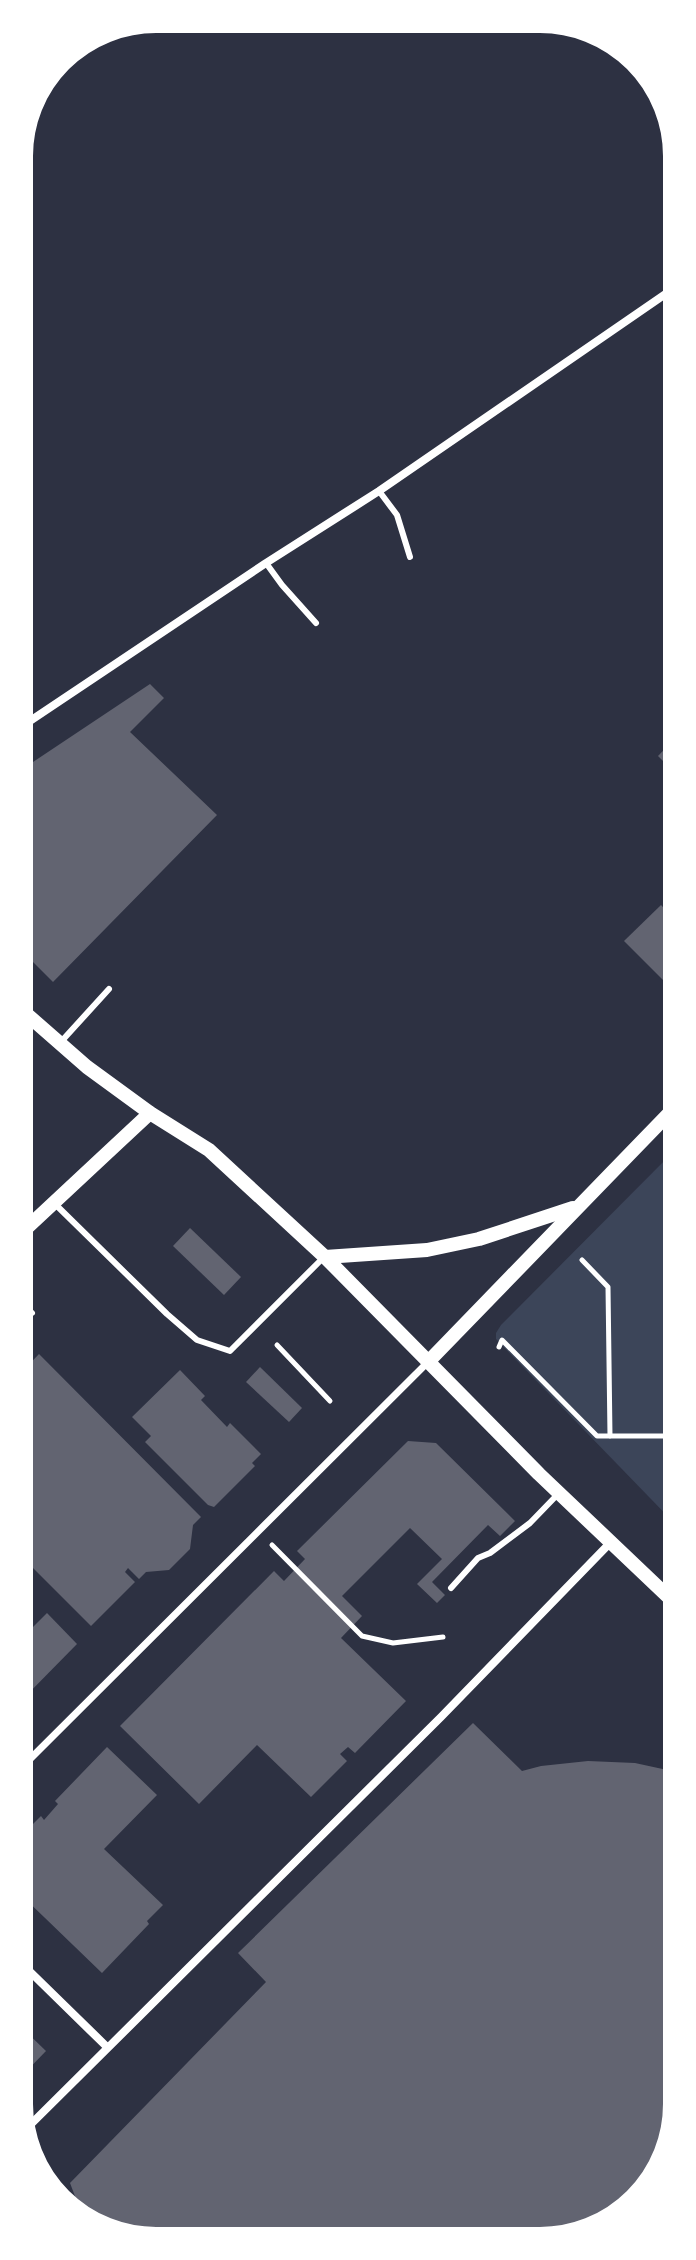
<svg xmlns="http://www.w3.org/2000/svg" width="696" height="2260" font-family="'Noto Sans',sans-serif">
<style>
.green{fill:#3c4559}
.building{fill:#626471}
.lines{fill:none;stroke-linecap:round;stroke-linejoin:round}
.path{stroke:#fff;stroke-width:5}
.service{stroke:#fff;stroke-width:6}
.pedestrian{stroke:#fff;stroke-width:7}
.minor{stroke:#fff;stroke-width:8}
.tertiary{stroke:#fff;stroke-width:14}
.rim{fill:none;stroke:#fff;stroke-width:10}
</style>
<rect width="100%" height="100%" fill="#2d3142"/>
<path class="green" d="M681,1144V1530L496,1339V1333L501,1325Z"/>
<g class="building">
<path d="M150,684L164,698L130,732L217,815L53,982L15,944V774Z"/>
<path d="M680,733V778L658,756Z"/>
<path d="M680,855V871L672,863Z"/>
<path d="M661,905L680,925V997L624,941Z"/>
<path d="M681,1195V1219L668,1207Z"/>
<path d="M190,1228L241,1277L224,1295L173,1246Z"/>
<path d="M39,1354L201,1517L193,1525L190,1549L169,1570L146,1572L139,1579L128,1568L125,1572L135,1582L91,1626L16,1551V1378Z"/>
<path d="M260,1367L302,1408L289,1422L246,1382Z"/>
<path d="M180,1370L205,1396L201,1400L227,1427L230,1423L261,1454L252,1463L255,1466L214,1507L208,1505L145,1442L151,1436L132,1417Z"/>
<path d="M408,1441L436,1443L515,1521L500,1536L488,1525L432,1582L445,1595L437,1603L417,1584L442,1559L410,1528L342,1596L362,1616L341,1638L406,1701L355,1753L348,1747L340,1754L347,1761L311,1797L257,1745L199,1804L120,1726L274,1571L284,1581L305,1559L297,1551Z"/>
<path d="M47,1613L77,1644L16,1706V1644Z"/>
<path d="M473,1723L522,1771L541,1766L588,1761L635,1763L681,1773L682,2113L646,2198L567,2243H128L84,2220L70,2183L266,1982L238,1953Z"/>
<path d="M107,1747L157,1795L104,1849L163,1905L147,1921L149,1924L102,1973L16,1890V1841L41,1816L44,1820L58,1804L55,1801Z"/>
<path d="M17,2023L46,2051L17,2081Z"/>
</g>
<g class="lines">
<g class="path">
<path d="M582,1260L608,1287L610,1436"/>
<path d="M277,1345L330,1401"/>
<path d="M499,1347L502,1340L597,1436H681"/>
<path d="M272,1545L362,1636L393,1643L443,1637"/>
</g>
<g class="service">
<path d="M379,491L397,515L410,557"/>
<path d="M266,563L282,585L316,623"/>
<path d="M59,1044L109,989"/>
<path d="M55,1204L167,1314L197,1340L230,1351L324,1257"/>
<path d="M16,1297L32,1313"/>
<path d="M451,1588L478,1558L490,1553L530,1523L559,1493"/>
</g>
<path class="pedestrian" d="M16,1773L428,1362"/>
<g class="minor">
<path d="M15,731L266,563L379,491L680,284"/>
<path d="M16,1958L107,2047"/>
<path d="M19,2136L441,1717L611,1542"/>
</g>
<g class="tertiary">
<path d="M15,1004L87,1067L150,1113L209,1150L325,1257L539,1474L681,1609"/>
<path d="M16,1238L150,1113"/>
<path d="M325,1257L427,1250L479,1239L573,1208"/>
<path d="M429,1361L681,1101"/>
</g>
</g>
<path d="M0 0H696V2260H0ZM156 28H540A128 128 0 0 1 668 156V2104A128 128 0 0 1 540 2232H156A128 128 0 0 1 28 2104V156A128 128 0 0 1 156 28Z" fill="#fff" fill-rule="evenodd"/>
<path class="rim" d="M156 28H540A128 128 0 0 1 668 156V2104A128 128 0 0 1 540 2232H156A128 128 0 0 1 28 2104V156A128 128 0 0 1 156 28Z"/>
</svg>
